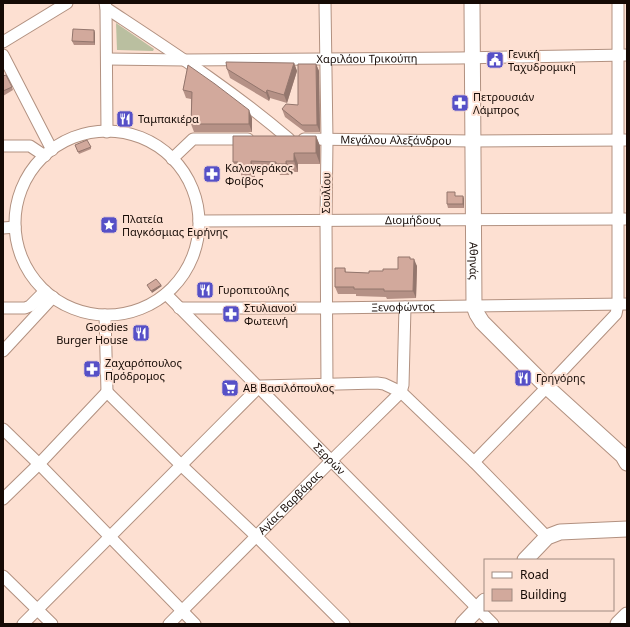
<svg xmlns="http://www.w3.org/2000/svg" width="630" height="627" font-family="'Noto Sans',sans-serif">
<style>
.green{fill:#babfa0}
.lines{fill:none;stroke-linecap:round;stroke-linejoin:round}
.street-casing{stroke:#b29180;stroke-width:13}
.secondary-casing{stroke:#b29180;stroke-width:17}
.street{stroke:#fff;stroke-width:11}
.secondary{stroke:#fff;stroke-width:15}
.wall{fill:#b59186}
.shaded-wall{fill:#93766d}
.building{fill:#d2a99c;stroke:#93766d}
.labels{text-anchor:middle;stroke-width:4;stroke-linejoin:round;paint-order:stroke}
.poi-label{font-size:11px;fill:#150a05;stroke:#fde0d2;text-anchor:start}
.street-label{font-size:11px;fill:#150a05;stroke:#fde0d2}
</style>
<rect width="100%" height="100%" fill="#fde0d2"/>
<path class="green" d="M116,23L154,49L153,51L117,50Z"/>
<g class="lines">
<defs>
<g id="street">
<path d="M105,3L106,8L107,132"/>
<path d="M325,3L327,140L326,220L327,384"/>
<path d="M106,8C168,49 232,90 289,139"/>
<path d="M3,42L67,3"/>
<path d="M3,55L52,150"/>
<path id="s1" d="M107,59L185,60L459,58L627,55"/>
<circle cx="107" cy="223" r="92"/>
<path id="s2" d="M304,139L473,141L627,140"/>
<path d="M3,146H30L45,156"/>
<path d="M172,159L193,139H248"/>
<path id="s3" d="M199,221L627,219"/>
<path d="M3,228L15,227"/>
<path id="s4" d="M166,294L493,624"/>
<path d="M3,308H25L30,306L45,291"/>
<path id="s5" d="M179,308H326L627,304"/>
<path d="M105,315L107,392"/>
<path d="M3,351L53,297"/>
<path d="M107,392L181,465L256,536L344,624"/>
<path d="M3,429L39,464L195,624"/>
<path d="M474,462L547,387L616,314L618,304V3"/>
<path d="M3,499L39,464L107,392"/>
<path d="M3,576L52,624"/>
<path d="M23,624L258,388L261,386L377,383L384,384L401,392L474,462L547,537"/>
<path id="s6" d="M169,624L331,461L401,392L403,385L405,307"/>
</g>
<g id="secondary">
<path id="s7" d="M472,3L474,306L477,314L482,322L547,387L623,456L627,463"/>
<path d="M525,560L547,537L560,532L627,529"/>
<path d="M463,624L485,601"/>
<path d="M618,624L627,615"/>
</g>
</defs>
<use href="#street" class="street-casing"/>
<use href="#secondary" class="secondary-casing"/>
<use href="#street" class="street"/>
<use href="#secondary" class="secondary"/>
</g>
<g class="wall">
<path d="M94,30L95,33V45H74L72,41Z"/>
<path d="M294,63L297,71L287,103L270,98L269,101L230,78L227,69Z"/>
<path d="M316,64L319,71L320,132H305L285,117L282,109L298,105Z"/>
<path d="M188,65L252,118V132H194L191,124V99L186,98L183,90Z"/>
<path d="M3,76L12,87L13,90L3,96Z"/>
<path d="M316,136L320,146V164H298V172H290V175H280L279,172H255V177H242L240,172H237L233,162Z"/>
<path d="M75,145L91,147V149L79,154Z"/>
<path d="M456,196H463L464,199V208H448L447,204Z"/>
<path d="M410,259L417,266L416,298L387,299L386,297L356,296V294H338L335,287L345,268L346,272L369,273L383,271L398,269Z"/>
</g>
<g class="shaded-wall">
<path d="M94,30L95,33V45L94,42Z"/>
<path d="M294,63L297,71L287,103L284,95Z"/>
<path d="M316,64L319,71L320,132L317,125Z"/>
<path d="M267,90L270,98L269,101L266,93Z"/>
<path d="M249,110L252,118V132L249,124Z"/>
<path d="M316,136L320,146V164L316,153Z"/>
<path d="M294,153L298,164V172L294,161Z"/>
<path d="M251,161L255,172V177L251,167Z"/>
<path d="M286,161L290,172V175L286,164Z"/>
<path d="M463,196L464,199V208L463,204Z"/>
<path d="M414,259L417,266L416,298L413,291Z"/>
<path d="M161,285L162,286L152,293L151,291Z"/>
</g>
<g class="building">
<path d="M73,29L94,30V42L72,41Z"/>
<path d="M226,62L294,63L284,95L267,90L266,93L227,69Z"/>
<path d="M298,64H316L317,125H302L282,109L286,104L298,105Z"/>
<path d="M188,65L215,84L249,110V124H191L192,92L183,90Z"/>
<path d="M6,75L12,87L3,91V76Z"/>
<path d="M233,136H316V153H294V161H286V164H276V162L251,161V167H238V162H233Z"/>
<path d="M87,140L91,147L78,152L75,145Z"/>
<path d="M447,192H455V196H463V204H447Z"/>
<path d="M398,257H410V259H414L413,291H384V289H354V287H335V268H345V272L369,273V271H383V269H398Z"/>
<path d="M156,279L161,285L151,291L147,285Z"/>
</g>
<defs>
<symbol id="civic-square" viewBox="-11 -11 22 22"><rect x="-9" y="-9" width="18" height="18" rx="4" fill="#5650c7" stroke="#fde0d2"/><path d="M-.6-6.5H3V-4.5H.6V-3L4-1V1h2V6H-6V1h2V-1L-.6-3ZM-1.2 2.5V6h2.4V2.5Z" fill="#fff"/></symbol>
<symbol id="pharmacy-square" viewBox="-11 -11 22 22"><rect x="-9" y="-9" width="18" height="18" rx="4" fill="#5650c7" stroke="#fde0d2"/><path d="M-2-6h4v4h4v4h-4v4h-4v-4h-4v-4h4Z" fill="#fff"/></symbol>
<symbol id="restaurant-square" viewBox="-11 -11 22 22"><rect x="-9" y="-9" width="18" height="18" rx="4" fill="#5650c7" stroke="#fde0d2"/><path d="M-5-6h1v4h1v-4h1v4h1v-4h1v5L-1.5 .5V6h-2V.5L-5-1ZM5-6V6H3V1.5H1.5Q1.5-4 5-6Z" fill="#fff"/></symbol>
<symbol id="sight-square" viewBox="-11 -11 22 22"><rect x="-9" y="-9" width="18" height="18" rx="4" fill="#5650c7" stroke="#fde0d2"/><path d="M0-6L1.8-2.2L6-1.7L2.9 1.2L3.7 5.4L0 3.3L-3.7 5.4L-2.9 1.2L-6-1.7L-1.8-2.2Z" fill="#fff"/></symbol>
<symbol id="supermarket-square" viewBox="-11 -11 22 22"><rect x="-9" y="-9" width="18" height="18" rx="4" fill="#5650c7" stroke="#fde0d2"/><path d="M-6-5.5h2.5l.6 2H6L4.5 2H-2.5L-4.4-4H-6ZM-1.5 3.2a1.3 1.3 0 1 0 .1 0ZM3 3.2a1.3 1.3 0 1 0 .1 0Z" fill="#fff"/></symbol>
</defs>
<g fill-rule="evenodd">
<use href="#civic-square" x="485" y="50" width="20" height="20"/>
<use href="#pharmacy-square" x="450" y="93" width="20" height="20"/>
<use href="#restaurant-square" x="115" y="109" width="20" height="20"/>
<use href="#pharmacy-square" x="202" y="164" width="20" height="20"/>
<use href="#sight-square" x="99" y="215" width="20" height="20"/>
<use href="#restaurant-square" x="195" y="280" width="20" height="20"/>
<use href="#pharmacy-square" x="221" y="304" width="20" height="20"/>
<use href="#restaurant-square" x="131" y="323" width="20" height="20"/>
<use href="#pharmacy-square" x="82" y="359" width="20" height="20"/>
<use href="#restaurant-square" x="513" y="368" width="20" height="20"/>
<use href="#supermarket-square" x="220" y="378" width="20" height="20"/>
</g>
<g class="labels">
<g class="poi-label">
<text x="508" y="58">Γενική<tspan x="508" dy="13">Ταχυδρομική</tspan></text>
<text x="473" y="101">Πετρουσιάν<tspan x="473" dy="13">Λάμπρος</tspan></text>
<text x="138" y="123">Ταμπακιέρα</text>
<text x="225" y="172">Καλογεράκος<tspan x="225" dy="13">Φοίβος</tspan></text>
<text x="122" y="223">Πλατεία<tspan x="122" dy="13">Παγκόσμιας Ειρήνης</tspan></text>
<text x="218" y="294">Γυροπιτούλης</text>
<text x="244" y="312">Στυλιανού<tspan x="244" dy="13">Φωτεινή</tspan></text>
<text x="128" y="331" text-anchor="end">Goodies<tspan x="128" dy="13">Burger House</tspan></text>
<text x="105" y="367">Ζαχαρόπουλος<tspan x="105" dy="13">Πρόδρομος</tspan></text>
<text x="536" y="382">Γρηγόρης</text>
<text x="243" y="392">ΑΒ Βασιλόπουλος</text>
</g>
<g class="street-label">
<text dy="4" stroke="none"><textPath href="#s1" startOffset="260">Χαριλάου Τρικούπη</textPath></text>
<text dy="4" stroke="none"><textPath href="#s2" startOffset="92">Μεγάλου Αλεξάνδρου</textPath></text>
<text transform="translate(326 193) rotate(-89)" y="4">Σουλίου</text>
<text dy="4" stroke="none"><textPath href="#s3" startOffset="214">Διομήδους</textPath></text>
<text dy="4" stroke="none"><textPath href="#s7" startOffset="258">Αθηνάς</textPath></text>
<text dy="4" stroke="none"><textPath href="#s5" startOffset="224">Ξενοφώντος</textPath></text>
<text dy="4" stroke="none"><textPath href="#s4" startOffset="232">Σερρών</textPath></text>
<text dy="4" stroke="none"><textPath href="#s6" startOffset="171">Αγίας Βαρβάρας</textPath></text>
</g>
</g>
<rect width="630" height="627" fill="none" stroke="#150a05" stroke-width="8"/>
<rect x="484" y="559" width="130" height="52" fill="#fde0d2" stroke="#a08a80"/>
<rect x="492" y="572" width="20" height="6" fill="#ffffff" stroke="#a08a80"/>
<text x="520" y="579" font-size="12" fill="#150a05">Road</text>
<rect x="492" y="589" width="20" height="12" fill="#d2a99c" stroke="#a08a80"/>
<text x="520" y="599" font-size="12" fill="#150a05">Building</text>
</svg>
